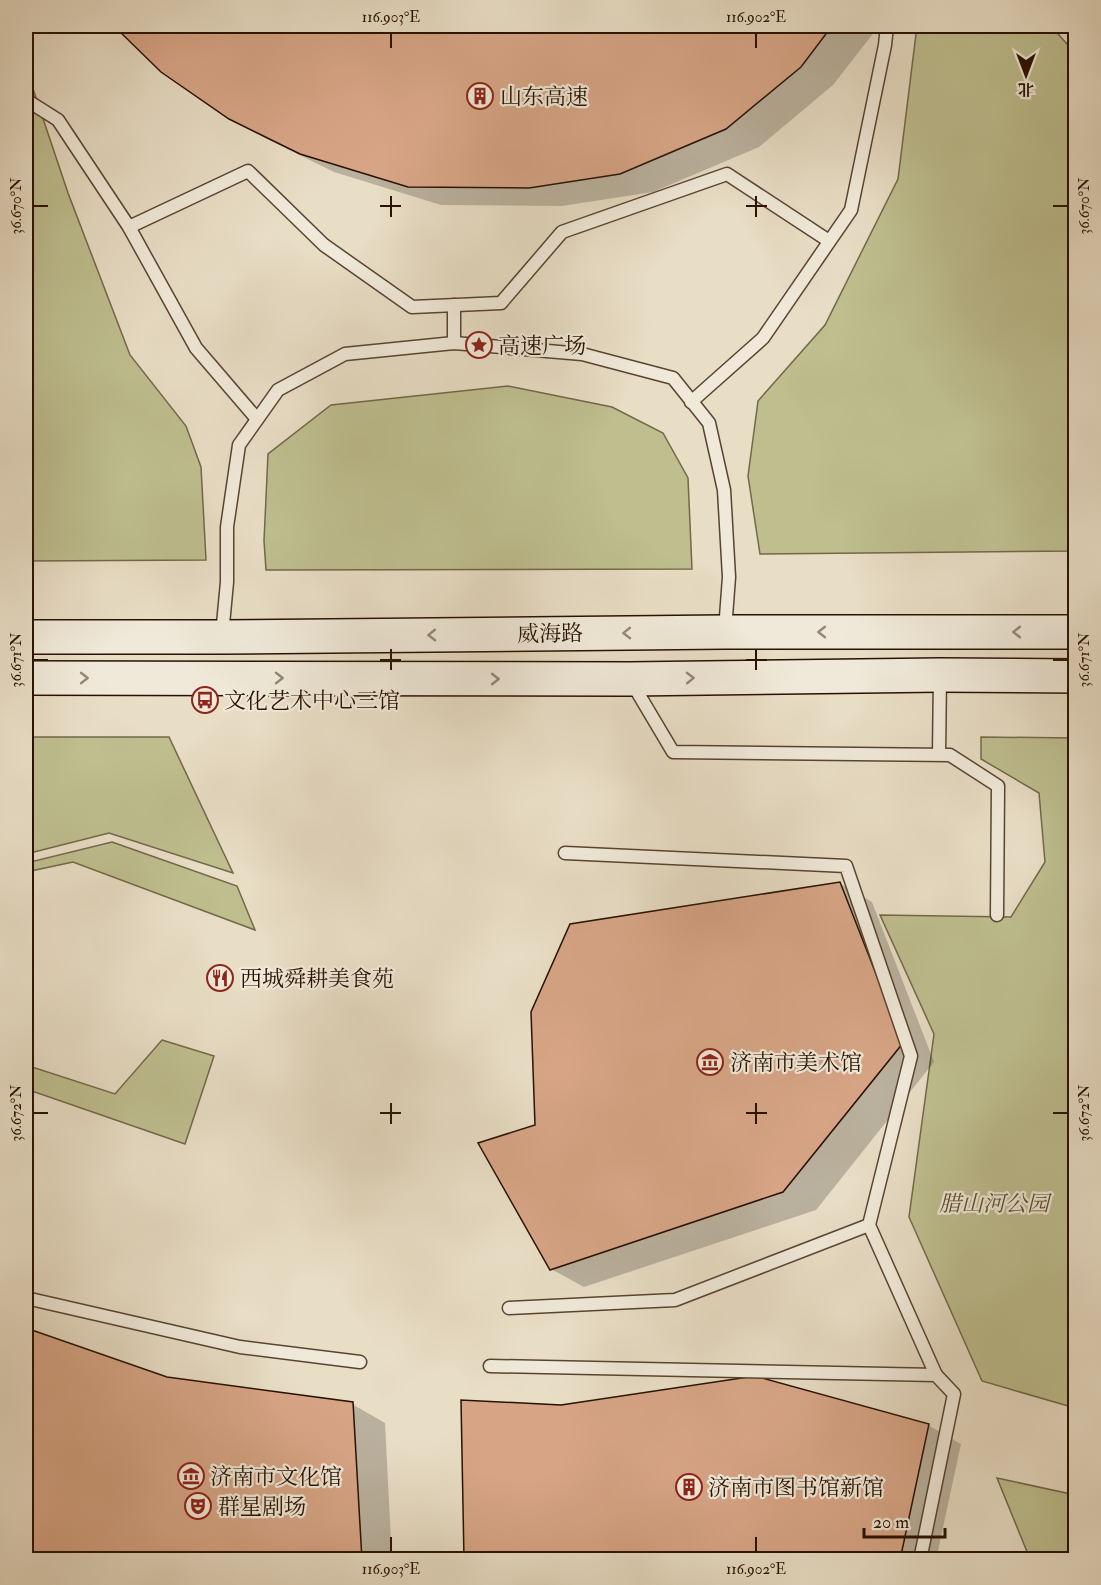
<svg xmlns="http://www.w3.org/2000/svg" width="1101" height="1585" font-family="'IM FELL Double Pica','Noto Serif SC',serif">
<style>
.green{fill:#bebe8f;stroke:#736848;stroke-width:1.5}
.shadow{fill:#0003}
.building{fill:#d7a586;stroke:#281100;stroke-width:1.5}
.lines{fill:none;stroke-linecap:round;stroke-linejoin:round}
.lane-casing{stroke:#584431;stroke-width:15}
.secondary-casing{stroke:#281100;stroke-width:36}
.lane{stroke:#f0e9d9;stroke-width:12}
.secondary{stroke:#f0e9d9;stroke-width:33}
.oneway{stroke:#968877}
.ticks{fill:none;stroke:#281100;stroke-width:2}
.labels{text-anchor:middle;stroke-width:4.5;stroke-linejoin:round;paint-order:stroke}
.poi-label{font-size:22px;fill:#281100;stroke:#f0e9d9;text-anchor:start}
.street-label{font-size:22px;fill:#281100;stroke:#f0e9d9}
.park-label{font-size:22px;font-style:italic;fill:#5c4e32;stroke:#f0e9d9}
.neatline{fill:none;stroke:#281100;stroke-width:2}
.ticks-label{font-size:15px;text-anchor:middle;fill:#281100}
</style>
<rect width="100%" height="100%" fill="#e8ddc5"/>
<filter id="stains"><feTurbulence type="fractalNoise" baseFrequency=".00333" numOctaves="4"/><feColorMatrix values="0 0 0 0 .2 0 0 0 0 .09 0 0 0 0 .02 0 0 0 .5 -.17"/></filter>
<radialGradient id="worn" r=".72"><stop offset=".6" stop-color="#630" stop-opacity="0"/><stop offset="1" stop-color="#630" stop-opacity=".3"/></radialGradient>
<g class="green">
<path d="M917,26H1051L1075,53V551L760,554L748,476L758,401L825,325L898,179Z"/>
<path d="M26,68L68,193L130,355L186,426L201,467L206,560L26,561Z"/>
<path d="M508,386L612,407L663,433L688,478L692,569L266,570L264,541L268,454L331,405Z"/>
<path d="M26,737H169L233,873L109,833L26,854Z"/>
<path d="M981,737L1075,738V1408L982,1381L909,1217L934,1034L880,915L1011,917L1045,862L1039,793L981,759Z"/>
<path d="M112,842L237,886L255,930L73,862L26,872V863Z"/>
<path d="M162,1040L214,1056L185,1144L26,1089V1065L115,1094Z"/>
<path d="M1075,1475V1559H1030L997,1478L1071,1494Z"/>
</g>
<g class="shadow">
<path d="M116,26H879L833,85L759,147L653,192L562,206L441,205L334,172L263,137L229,118L162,71Z"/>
<path d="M839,883L872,902L934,1062L816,1210L584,1287L551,1269L537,1127Z"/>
<path d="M26,1330L166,1379L352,1404L385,1423L392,1560H26Z"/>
<path d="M928,1425L961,1444L936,1560H465Z"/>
</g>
<g class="building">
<path d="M114,26H832L801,67L726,129L620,174L529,188L408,187L300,154L229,119L161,72Z"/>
<path d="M840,882L903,1043L783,1192L550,1270L478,1143L535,1125L531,1012L570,924Z"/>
<path d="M26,1328L167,1377L353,1402L362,1560H26Z"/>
<path d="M755,1376L929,1424L900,1560H464L461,1400L561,1405Z"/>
</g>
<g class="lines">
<defs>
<g id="lane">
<path d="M26,101H28L58,120L129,227L196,348L257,419"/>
<path d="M129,227L248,171L324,245L412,307L501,303L562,232L727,174L829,241"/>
<path d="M454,305V343"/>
<path d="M691,402L763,338L851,210L885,45L887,26"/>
<path d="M222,635L227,582V527L239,445L278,390L345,354L454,343L582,354L673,378L709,423L724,490L729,577L725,630"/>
<path d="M632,683L673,752L950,755L998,786L997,915"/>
<path d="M939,754L940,676"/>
<path d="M565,853L846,866L911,1056L869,1225L936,1375"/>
<path d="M26,1298L240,1347L360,1362"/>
<path d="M509,1308L675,1300L869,1225"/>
<path d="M490,1366L936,1375L954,1394L920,1560"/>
</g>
<g id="secondary">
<path d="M26,637H222L725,632H1076"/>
<path d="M26,678L630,679L940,675L1076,676"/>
</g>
</defs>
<use href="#lane" class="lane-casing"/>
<use href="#secondary" class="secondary-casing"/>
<use href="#lane" class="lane"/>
<use href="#secondary" class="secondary"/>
</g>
<defs><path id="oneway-chevron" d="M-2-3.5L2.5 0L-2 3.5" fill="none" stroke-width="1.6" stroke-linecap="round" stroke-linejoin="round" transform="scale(1.5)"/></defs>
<g class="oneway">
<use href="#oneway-chevron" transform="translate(822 632) rotate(-180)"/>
<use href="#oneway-chevron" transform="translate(1017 632) rotate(-180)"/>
<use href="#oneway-chevron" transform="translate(627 633) rotate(179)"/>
<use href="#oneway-chevron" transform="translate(432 635) rotate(179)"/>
<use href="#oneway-chevron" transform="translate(84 678)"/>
<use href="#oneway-chevron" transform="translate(279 678)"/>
<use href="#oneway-chevron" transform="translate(690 678) rotate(-1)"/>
<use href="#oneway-chevron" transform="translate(495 679)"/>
</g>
<path class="ticks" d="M391,33V48M756,33V48M391,196V217M756,196V217M33,206H48M380,206H401M746,206H767M1053,206H1068M391,649V670M756,649V670M33,660H48M380,660H401M746,660H767M1053,660H1068M391,1103V1124M756,1103V1124M33,1113H48M380,1113H401M746,1113H767M1053,1113H1068M391,1537V1552M756,1537V1552"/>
<defs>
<symbol id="building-ring" viewBox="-11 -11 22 22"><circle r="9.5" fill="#f0e9d9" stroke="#8f2418" stroke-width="1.5"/><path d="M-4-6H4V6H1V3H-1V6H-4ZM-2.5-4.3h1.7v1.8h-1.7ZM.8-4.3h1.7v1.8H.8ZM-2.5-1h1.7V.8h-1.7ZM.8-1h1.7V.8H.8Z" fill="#8f2418"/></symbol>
<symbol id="sight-ring" viewBox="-11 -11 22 22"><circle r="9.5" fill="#f0e9d9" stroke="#8f2418" stroke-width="1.5"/><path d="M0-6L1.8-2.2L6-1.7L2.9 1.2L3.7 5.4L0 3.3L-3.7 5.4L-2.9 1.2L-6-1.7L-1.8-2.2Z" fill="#8f2418"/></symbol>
<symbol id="bus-ring" viewBox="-11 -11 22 22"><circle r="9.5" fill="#f0e9d9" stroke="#8f2418" stroke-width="1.5"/><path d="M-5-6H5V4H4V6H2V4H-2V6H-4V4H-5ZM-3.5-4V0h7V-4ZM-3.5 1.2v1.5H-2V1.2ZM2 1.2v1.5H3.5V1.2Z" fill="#8f2418"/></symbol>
<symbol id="restaurant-ring" viewBox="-11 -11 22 22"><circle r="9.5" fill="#f0e9d9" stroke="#8f2418" stroke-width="1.5"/><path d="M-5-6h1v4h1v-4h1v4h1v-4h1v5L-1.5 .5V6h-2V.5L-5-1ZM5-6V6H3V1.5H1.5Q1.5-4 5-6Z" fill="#8f2418"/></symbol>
<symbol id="museum-ring" viewBox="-11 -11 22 22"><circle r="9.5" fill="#f0e9d9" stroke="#8f2418" stroke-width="1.5"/><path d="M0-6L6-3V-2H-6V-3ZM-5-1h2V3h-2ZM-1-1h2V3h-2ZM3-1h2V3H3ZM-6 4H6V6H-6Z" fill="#8f2418"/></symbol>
<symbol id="theatre-ring" viewBox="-11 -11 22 22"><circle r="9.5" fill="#f0e9d9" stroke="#8f2418" stroke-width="1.5"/><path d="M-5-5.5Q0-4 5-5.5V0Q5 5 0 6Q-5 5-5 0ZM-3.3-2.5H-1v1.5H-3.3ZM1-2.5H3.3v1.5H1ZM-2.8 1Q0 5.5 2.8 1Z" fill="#8f2418"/></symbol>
</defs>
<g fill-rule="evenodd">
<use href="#building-ring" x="465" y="81" width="30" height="30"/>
<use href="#sight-ring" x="464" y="330" width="30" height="30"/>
<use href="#bus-ring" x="190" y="685" width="30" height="30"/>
<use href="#restaurant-ring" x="205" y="963" width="30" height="30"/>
<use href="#museum-ring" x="695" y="1047" width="30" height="30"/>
<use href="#museum-ring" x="176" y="1461" width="30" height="30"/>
<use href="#building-ring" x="674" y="1472" width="30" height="30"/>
<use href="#theatre-ring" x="183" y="1491" width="30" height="30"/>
</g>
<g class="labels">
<g class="poi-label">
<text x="500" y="104">山东高速</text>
<text x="498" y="353">高速广场</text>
<text x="224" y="708">文化艺术中心三馆</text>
<text x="240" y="986">西城舜耕美食苑</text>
<text x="730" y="1070">济南市美术馆</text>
<text x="210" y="1484">济南市文化馆</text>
<text x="708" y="1495">济南市图书馆新馆</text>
<text x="218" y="1514">群星剧场</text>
</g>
<g class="street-label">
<text transform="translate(550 633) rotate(-1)" y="8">威海路</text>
</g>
<g class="park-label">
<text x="994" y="1211">腊山河公园</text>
</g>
</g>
<rect width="1101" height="1585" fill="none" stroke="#e8ddc5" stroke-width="66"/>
<g transform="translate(1026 75) rotate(180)" stroke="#f0e9d9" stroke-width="4.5" paint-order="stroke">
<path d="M0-4.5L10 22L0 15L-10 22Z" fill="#281100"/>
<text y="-9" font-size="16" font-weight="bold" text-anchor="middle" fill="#281100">北</text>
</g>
<path d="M864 1528v9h81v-9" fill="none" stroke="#281100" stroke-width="3"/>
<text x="873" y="1528" font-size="18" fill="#281100" stroke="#f0e9d9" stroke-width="4.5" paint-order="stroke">20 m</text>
<rect x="33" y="33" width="1035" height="1519" class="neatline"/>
<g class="ticks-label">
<text x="391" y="22">116.903°E</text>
<text x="756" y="22">116.902°E</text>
<text transform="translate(1084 206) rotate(-90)" y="5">36.670°N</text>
<text transform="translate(16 206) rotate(-90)" y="5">36.670°N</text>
<text transform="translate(1084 660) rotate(-90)" y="5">36.671°N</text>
<text transform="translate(16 660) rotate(-90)" y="5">36.671°N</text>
<text transform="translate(1084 1113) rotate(-90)" y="5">36.672°N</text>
<text transform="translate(16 1113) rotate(-90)" y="5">36.672°N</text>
<text x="391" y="1574">116.903°E</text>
<text x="756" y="1574">116.902°E</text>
</g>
<rect width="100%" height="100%" filter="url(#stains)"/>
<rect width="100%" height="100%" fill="url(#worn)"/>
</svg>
